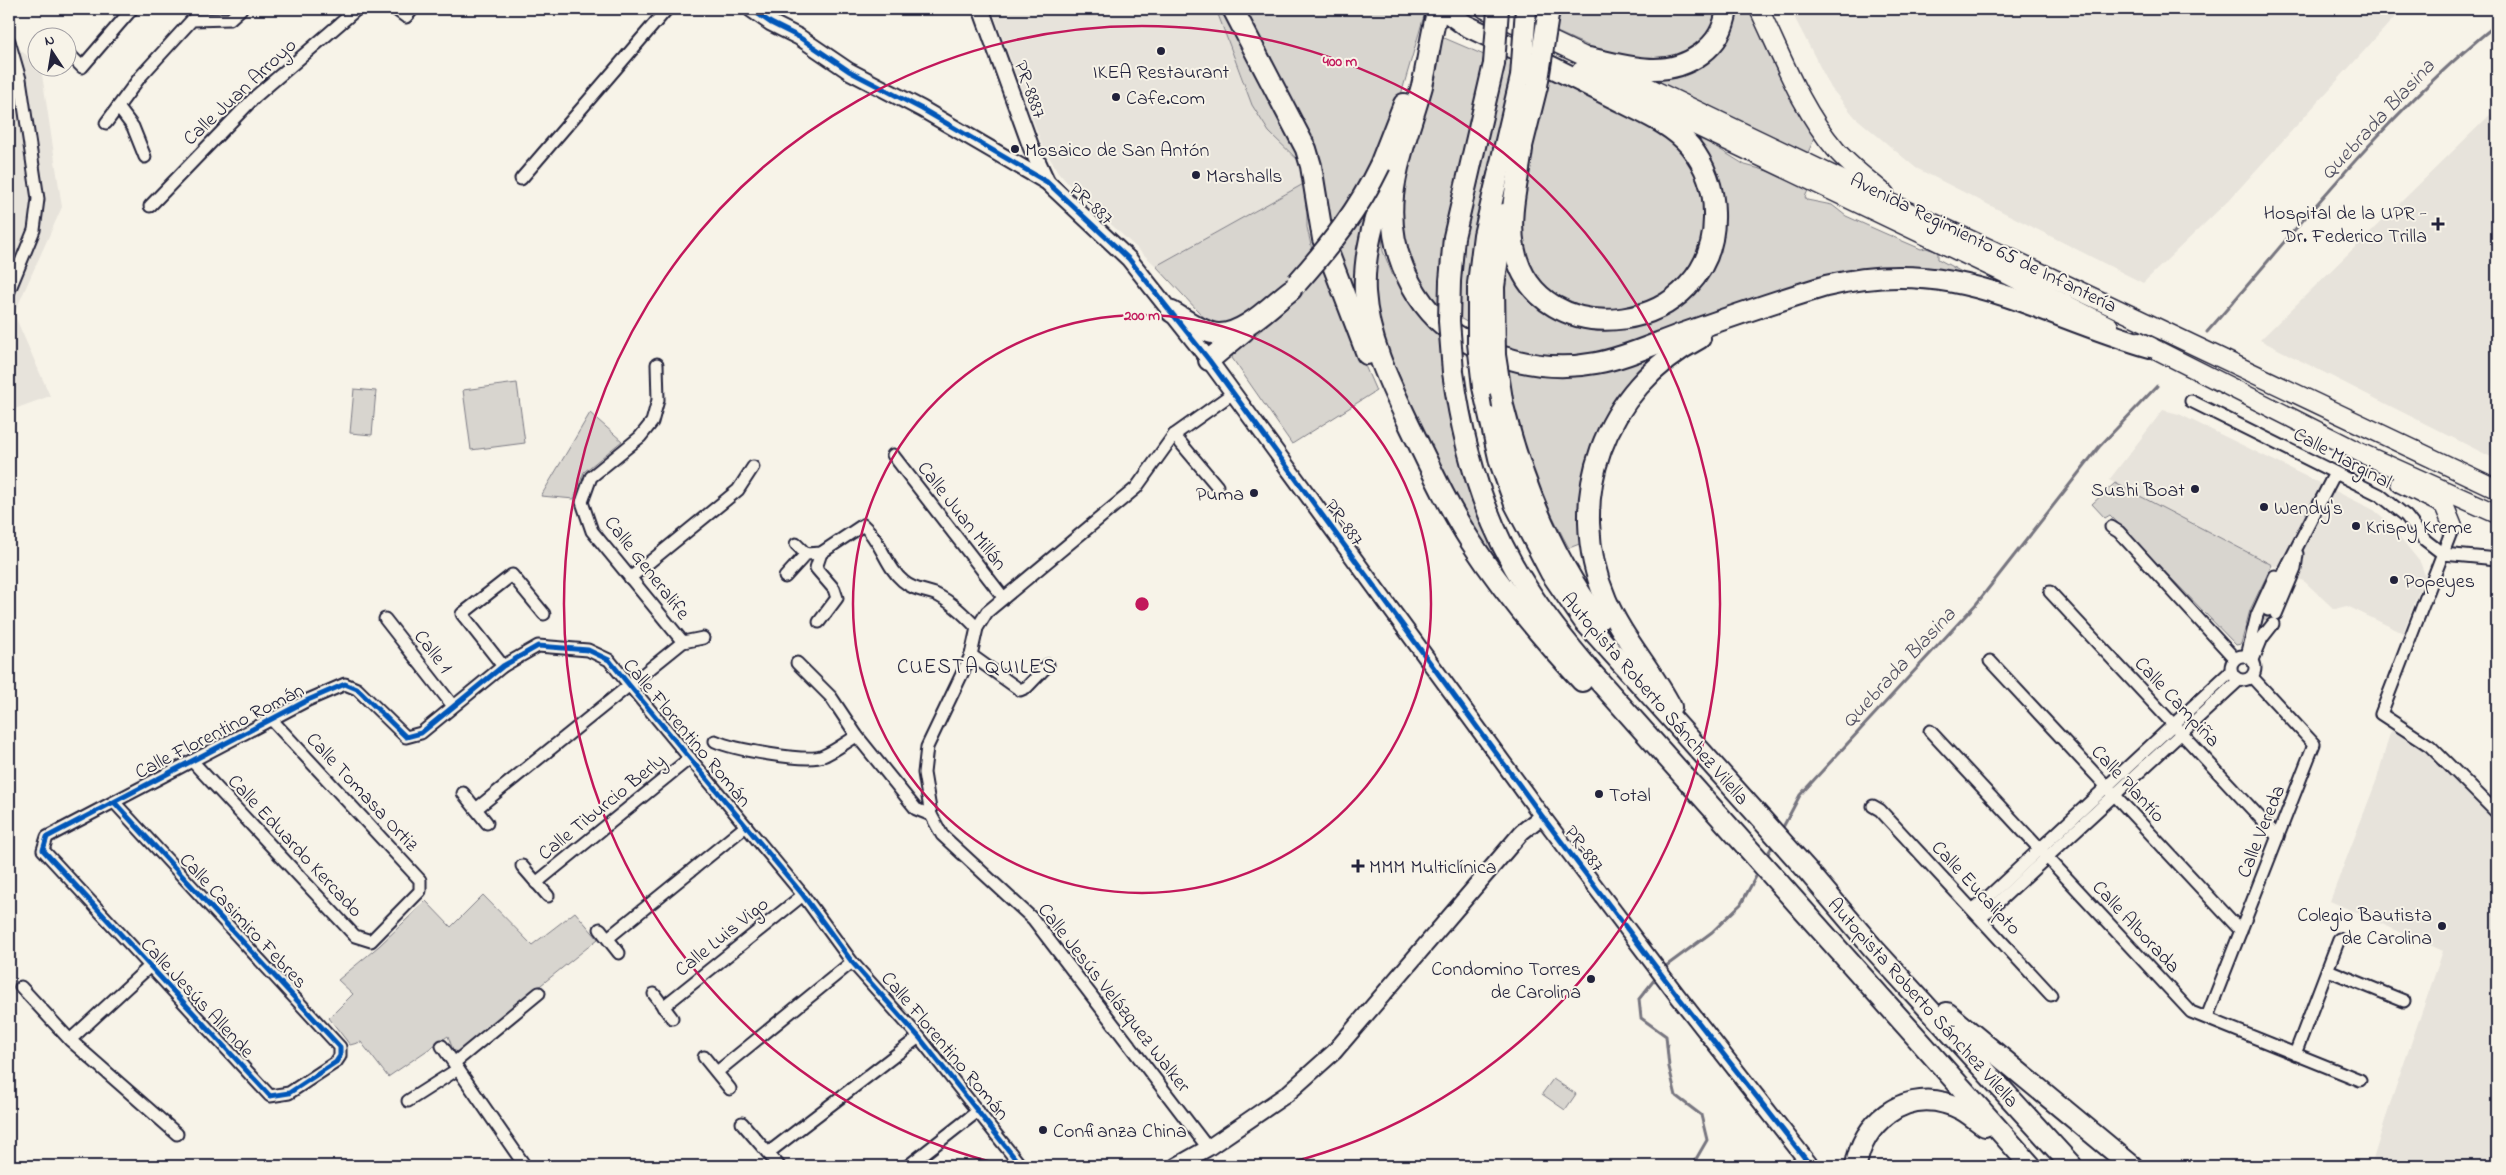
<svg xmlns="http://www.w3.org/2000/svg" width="2506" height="1175" font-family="'Indie Flower',sans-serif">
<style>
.built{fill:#e7e3db}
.green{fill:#d8d5cf;stroke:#7d7c85}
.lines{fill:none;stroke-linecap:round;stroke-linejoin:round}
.stream{stroke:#76747f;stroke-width:3}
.street-tunnel{stroke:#ccc9c5;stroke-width:11;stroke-dasharray:11 5.5;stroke-linecap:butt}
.street-casing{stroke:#22223b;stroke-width:15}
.secondary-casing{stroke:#22223b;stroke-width:19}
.primary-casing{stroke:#22223b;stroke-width:21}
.highway-casing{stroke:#22223b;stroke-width:24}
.street{stroke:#f7f3e8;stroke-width:11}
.secondary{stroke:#f7f3e8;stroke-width:15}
.primary{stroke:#f7f3e8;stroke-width:18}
.highway{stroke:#f7f3e8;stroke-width:20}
.highway-bridge-casing{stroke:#22223b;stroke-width:24;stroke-linecap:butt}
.highway-bridge{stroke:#f7f3e8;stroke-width:20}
.cycleway-casing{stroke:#f7f3e8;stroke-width:8}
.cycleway{stroke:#0057b8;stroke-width:5}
.ring{fill:none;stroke:#c2185b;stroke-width:2.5}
.poi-dot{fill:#22223b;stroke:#f7f3e8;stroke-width:2}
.labels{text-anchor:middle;stroke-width:4;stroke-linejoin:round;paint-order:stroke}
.poi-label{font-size:20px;fill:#22223b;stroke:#f7f3e8;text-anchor:start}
.street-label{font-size:20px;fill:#22223b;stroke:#f7f3e8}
.water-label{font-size:21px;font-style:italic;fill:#535263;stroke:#f7f3e8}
.neighbourhood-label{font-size:21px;letter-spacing:1px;fill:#22223b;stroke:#f7f3e8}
.centre{fill:#c2185b;stroke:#f7f3e8;stroke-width:2.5}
.ring-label{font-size:15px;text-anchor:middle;font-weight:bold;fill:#c2185b;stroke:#f7f3e8;stroke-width:4;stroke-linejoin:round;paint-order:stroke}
</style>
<rect width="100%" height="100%" fill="#f7f3e8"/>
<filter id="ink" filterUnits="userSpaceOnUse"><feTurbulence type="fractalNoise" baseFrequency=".02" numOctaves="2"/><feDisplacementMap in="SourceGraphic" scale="10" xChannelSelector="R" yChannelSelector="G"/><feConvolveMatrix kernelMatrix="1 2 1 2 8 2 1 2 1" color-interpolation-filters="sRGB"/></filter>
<g filter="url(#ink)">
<g class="built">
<path d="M992,9H1216L1244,86L1269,132L1305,167L1307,182L1156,266L1073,189L1058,172L1042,145Z"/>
<path d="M1790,9H2402L2229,200L2143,283L1916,168L1855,117L1831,88Z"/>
<path d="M9,40L41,68L62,207L14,314L50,396L9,411Z"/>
<path d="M2497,108V460L2260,340Z"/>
<path d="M2163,410L2179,414L2374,510L2386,520L2420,562L2425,575L2403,633L2347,606L2334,609L2305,582L2109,480Z"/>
<path d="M2405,718L2497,803V1166H2388L2372,1163L2390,1104L2443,951L2330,901L2377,779L2390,733Z"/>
</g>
<g class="green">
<path d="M1216,9H1226L1305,167L1269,132L1252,105Z"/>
<path d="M1243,9H1426L1398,105L1363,181L1328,230L1317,154L1311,137Z"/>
<path d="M1560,9H1719L1711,32L1691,51L1663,63L1606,54L1555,31Z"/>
<path d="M1735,9H1752L1815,137L1806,157L1649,80L1652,73L1672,72Z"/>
<path d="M1442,37L1484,55C1470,141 1439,223 1439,311L1410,264L1398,214L1406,160Z"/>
<path d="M1504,55L1514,60L1470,324L1458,317L1462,234L1500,86Z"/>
<path d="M1548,75L1669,135L1697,166L1709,227L1690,272L1662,296L1626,310L1586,308L1551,292L1532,272L1518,234L1532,146Z"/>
<path d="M1698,136L1745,165L1772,172L1786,173L1810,186L1805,197L1807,200L1832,205L1846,216L1884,233L1921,249L1926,248L1938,252V259L1971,277L1924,269L1582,357L1559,358L1505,351L1503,301L1506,249L1533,296L1641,321L1718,244L1723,216L1696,140L1695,137Z"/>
<path d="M1307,182V227L1312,250L1290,278L1232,326L1211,325L1156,266Z"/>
<path d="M1376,193L1366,327L1336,253L1367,210Z"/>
<path d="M1382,230L1383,251L1393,276L1413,306L1439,332L1444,388L1460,462L1478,513L1510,580L1472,531L1391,373L1372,297L1377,242Z"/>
<path d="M1323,269L1376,391L1292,444L1232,358L1233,354L1300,297Z"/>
<path d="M1661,352L1641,369L1628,383L1607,416L1582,543L1569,548C1537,490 1517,432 1507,367L1526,373L1571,376Z"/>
<path d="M517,383L525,443L471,450L463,390Z"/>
<path d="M354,389L376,391L372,435L350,433Z"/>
<path d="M590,413L622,441L584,472L574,499L541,496Z"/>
<path d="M2115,483L2272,565L2250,610L2241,644L2236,645L2110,515L2105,518L2092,504Z"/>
<path d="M483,895L532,945L575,912L598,939L458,1052L453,1050L448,1036L388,1077L361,1042L350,1045L329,1018L353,994L338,980L379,946L426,901L451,927Z"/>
<path d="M1553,1079L1576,1094L1565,1110L1542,1094Z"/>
</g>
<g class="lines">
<g class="stream">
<path d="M2207,332C2299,227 2387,112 2497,24"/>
<path d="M1781,831L1800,795L1977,603L2099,447L2157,386"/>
<path d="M1766,857L1774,843"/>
<path d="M1666,966L1712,932L1741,904L1759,871"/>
<path d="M1655,979L1639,999L1641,1018L1666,1036L1669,1067L1676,1096L1701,1115L1707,1140L1692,1166"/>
</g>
<path class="street-tunnel" d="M2263,619L2268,610"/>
<defs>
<g id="street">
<path d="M395,9L406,17L413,9"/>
<path d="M9,41L20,79L38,199L34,230L9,291"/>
<path d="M69,54L82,67L132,9"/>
<path d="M118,107L133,127L145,157"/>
<path d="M106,123L140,77L192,20L230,19L241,9"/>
<path d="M521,179L667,9"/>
<path d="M150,206L256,96L357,9"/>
<path d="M657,364L658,400L652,422L640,437L591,477L582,502L592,531L683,642"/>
<path d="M2191,401L2380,495L2406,516L2425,540L2443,554L2497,559"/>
<path d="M1174,435L1217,486"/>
<path d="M893,455L1003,597"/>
<path d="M2111,527L2119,532L2235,659"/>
<path d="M2453,527L2381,714L2430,746L2497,813"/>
<path d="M796,544L806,554"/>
<path d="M785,577L806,554L821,553L863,525C881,540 885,566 903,581C913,590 924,590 935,594C952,602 965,615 977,628"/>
<path d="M630,578L738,490L753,467"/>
<path d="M2050,592L2278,837"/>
<path d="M2268,610L2281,578L2335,473"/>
<path d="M2276,614L2295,569L2297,554"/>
<path d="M385,619L453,706"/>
<path d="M819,622L837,598L834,589L816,568L821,553"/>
<path d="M971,655L1020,690L1027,687L1048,665"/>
<circle cx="2243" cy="668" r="12"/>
<path d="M2247,656L2257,615L2275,576"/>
<path d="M2253,660L2262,638L2273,624"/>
<path d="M1990,661L2241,931"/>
<path d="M797,663L831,697L857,736L916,809L931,815"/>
<path d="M503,666L462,614L512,575L544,614"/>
<path d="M1930,731L2191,1012L2360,1080"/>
<path d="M715,741C732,749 807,763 823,756C835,751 846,742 857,736"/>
<path d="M192,761L355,936L371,941L420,891V880L271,719"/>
<path d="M463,793L487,823"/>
<path d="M114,802L340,1047V1056L336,1062L289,1093L270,1096L43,850L47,837L308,700L345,684L357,689L406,737L421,733L503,666L538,646L588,650L609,660L630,686L803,895L852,962L919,1037L1021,1166"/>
<path d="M1873,806L1880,810L2051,995"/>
<path d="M476,809L683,642L703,638"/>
<path d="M522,866L548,896"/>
<path d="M536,883L690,758"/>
<path d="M1974,910L2231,671"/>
<path d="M1981,918L2239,680"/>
<path d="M600,929L619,953"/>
<path d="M608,938L746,826"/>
<path d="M2328,970L2404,1001"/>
<path d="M21,987L70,1040L177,1134"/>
<path d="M654,994L672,1018"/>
<path d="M663,1007L803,895"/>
<path d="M2207,1017L2314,744L2252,677"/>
<path d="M70,1040L149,967"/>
<path d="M442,1046L525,1166"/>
<path d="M2295,1054L2339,939"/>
<path d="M704,1057L730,1089"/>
<path d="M454,1063L539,993"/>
<path d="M717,1072L852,962"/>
<path d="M408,1101L458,1069"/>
<path d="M742,1123L779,1166"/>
<path d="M1208,1148L1033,919L942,835L931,815L924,773L927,747L971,655L977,628L987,612L1136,488L1174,435L1233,393"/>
<path d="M768,1153L919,1037"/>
<path d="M908,1166L978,1111"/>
</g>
<g id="secondary">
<path d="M751,9L771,23L799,37L849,71L922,109L1047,182L1129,259L1209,360L1542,816L1677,995L1811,1166"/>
<path d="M981,9L1031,147L1047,182"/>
<path d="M1176,1166L1208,1148L1287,1094L1334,1052L1522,832L1542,816"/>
</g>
<g id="primary">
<path d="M1485,9L1905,210L2010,258L2497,489"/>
<path d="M1759,9C1782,57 1801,109 1836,150C1851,167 1869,180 1885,194"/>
<path d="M1581,71L2004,273L2109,326"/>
<path d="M2139,341L2361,453L2497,514"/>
<path d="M2400,483L2444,505L2453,527"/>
</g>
<g id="highway">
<path d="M1233,9L1306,149L1311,166L1323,239L1367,354"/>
<path d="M1438,9C1431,34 1428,61 1422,86C1412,122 1397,159 1393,196C1387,257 1419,319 1475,346C1514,364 1554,371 1596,363C1624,358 1652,345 1679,335C1727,318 1776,301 1826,286C1956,254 2032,313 2150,347"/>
<path d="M1443,9L1465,25C1515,49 1565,73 1614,98C1640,112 1671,123 1690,146C1705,165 1714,189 1714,213C1718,337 1535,359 1514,247C1508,215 1518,181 1522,149"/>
<path d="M1589,58C1628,66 1666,80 1701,54C1717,42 1724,29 1727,9"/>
<path d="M1518,162L1537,86"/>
<path d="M1380,165L1404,104"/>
<path d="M1387,181C1375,216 1363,254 1365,292C1368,339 1389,382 1409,424C1428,463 1447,505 1471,542C1503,591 1542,638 1582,681"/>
<path d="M1450,281L1454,237L1494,64"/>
<path d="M1478,284L1484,235L1521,77"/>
<path d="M1494,287L1504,214"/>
<path d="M1172,312C1185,319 1202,333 1218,334C1244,335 1271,305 1291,290"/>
<path d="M1209,360L1244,331"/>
<path d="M1453,372C1463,447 1485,524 1527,588C1546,618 1569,646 1592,673L2031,1166"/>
<path d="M1483,387L1500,462L1515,504L1551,573L1584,621L1807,870L1873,948L2072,1166"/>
<path d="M1503,406C1522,482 1552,557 1599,620"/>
<path d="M1671,707C1652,670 1622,638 1606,600C1563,499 1604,388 1700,338"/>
<path d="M1947,1013L2132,1166"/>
<path d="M1856,1166C1862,1124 1902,1091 1945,1103C1962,1107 1972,1117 1985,1126"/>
</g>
</defs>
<use href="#street" class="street-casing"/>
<use href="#secondary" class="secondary-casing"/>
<use href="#primary" class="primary-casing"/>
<use href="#highway" class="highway-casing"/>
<use href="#street" class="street"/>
<use href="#secondary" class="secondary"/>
<use href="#primary" class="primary"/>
<use href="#highway" class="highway"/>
<defs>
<g id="highway-bridge">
<path d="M1494,64L1498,9"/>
<path d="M1521,77L1526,9"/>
<path d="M1537,86L1549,9"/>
<path d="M1450,281L1449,321L1453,372"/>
<path d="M1297,283C1330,246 1359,209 1380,165"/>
<path d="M1478,284V343L1483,387"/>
<path d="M1494,287L1495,355L1503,406"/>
</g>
</defs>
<use href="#highway-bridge" class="highway-bridge-casing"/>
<use href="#highway-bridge" class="highway-bridge"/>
<defs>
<g id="cycleway">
<path d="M751,9L771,23L799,37L849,71L922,109L1047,182L1129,259L1209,360L1542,816L1677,995L1811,1166"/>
<path d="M114,802L340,1047V1056L336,1062L289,1093L270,1096L43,850L47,837L308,700L345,684L357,689L406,737L421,733L503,666L538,646L588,650L609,660L630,686L803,895L852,962L919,1037L1021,1166"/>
</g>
</defs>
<use href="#cycleway" class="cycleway-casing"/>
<use href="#cycleway" class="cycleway"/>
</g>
</g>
<g class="ring">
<circle cx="1142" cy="604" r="289"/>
<path d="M1007 1166A578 578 0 1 1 1277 1166"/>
</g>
<g class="poi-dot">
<circle cx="1161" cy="51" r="5"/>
<circle cx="1116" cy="97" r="5"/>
<circle cx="1015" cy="149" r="5"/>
<circle cx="1196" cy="175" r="5"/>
<path d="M2435.5 216.5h5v5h5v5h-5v5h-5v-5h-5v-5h5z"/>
<circle cx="2195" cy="489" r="5"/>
<circle cx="1254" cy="493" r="5"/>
<circle cx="2264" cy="507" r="5"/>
<circle cx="2356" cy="526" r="5"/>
<circle cx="2394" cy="580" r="5"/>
<circle cx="1599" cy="794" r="5"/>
<path d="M1355.5 858.5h5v5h5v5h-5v5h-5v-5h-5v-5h5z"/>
<circle cx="2442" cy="926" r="5"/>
<circle cx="1591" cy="979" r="5"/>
<circle cx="1043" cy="1130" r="5"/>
</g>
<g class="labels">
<g class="poi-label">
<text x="1161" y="78" text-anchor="middle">IKEA Restaurant</text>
<text x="1126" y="104">Cafe.com</text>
<text x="1025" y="156">Mosaico de San Antón</text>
<text x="1206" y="182">Marshalls</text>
<text x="2427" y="219" text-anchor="end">Hospital de la UPR -<tspan x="2427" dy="23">Dr. Federico Trilla</tspan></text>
<text x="2185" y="496" text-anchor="end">Sushi Boat</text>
<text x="1244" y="500" text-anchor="end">Puma</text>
<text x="2274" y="514">Wendy's</text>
<text x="2366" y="533">Krispy Kreme</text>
<text x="2404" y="587">Popeyes</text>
<text x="1609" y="801">Total</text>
<text x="1369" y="873">MMM Multiclínica</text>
<text x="2432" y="921" text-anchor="end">Colegio Bautista<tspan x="2432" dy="23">de Carolina</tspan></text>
<text x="1581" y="975" text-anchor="end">Condomino Torres<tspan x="1581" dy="23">de Carolina</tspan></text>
<text x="1053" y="1137">Confianza China</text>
</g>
<g class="street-label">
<text transform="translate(1031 89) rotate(70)" y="7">PR-8887</text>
<text transform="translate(239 91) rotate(-43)" y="7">Calle Juan Arroyo</text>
<text transform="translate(1092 203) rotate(42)" y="7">PR-887</text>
<text transform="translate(1984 242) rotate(26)" y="7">Avenida Regimiento 65 de Infantería</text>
<text transform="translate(2343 457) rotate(28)" y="7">Calle Marginal</text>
<text transform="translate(963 515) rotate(52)" y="7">Calle Juan Millán</text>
<text transform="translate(1345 522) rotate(54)" y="7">PR-887</text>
<text transform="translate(648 567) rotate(52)" y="7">Calle Generalife</text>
<text transform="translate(434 651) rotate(52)" y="7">Calle 1</text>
<text transform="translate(1656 698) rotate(49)" y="7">Autopista Roberto Sánchez Vilella</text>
<text transform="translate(2178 701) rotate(47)" y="7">Calle Campiña</text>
<text transform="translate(219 730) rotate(-27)" y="7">Calle Florentino Román</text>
<text transform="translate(688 732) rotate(50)" y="7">Calle Florentino Román</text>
<text transform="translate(2129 783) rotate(47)" y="7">Calle Plantío</text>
<text transform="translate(363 791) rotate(47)" y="7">Calle Tomasa Ortiz</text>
<text transform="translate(601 806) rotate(-39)" y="7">Calle Tiburcio Berly</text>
<text transform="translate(2260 831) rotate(-68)" y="7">Calle Vereda</text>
<text transform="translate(296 845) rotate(47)" y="7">Calle Eduardo Kercado</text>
<text transform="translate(1585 848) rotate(53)" y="7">PR-887</text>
<text transform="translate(1977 887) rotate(47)" y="7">Calle Eucalipto</text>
<text transform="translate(244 920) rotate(47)" y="7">Calle Casimiro Febres</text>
<text transform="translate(2137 926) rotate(47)" y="7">Calle Alborada</text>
<text transform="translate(721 936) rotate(-39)" y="7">Calle Luis Vigo</text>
<text transform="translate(198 997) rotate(47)" y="7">Calle Jesús Allende</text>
<text transform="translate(1115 997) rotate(52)" y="7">Calle Jesús Velázquez Walker</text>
<text transform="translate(1924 1002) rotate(48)" y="7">Autopista Roberto Sánchez Vilella</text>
<text transform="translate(946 1045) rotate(50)" y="7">Calle Florentino Román</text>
</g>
<g class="water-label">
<text transform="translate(2377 119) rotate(-47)" y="7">Quebrada Blasina</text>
<text transform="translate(1898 667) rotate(-47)" y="7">Quebrada Blasina</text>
</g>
<g class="neighbourhood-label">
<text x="977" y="673">CUESTA QUILES</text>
</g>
</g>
<circle cx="1142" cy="604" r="8" class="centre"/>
<g class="ring-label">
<text x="1340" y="66">400 m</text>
<text x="1142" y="320">200 m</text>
</g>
<rect width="2506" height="1175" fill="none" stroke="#f7f3e8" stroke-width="30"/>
<rect x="15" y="15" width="2476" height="1145" fill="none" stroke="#22223b" stroke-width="2" filter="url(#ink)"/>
<g transform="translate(52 52) rotate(348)"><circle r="24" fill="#f7f3e8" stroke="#a29fa3"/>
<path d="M0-4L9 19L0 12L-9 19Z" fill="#22223b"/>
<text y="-8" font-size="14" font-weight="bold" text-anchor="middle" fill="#22223b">N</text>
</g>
</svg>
